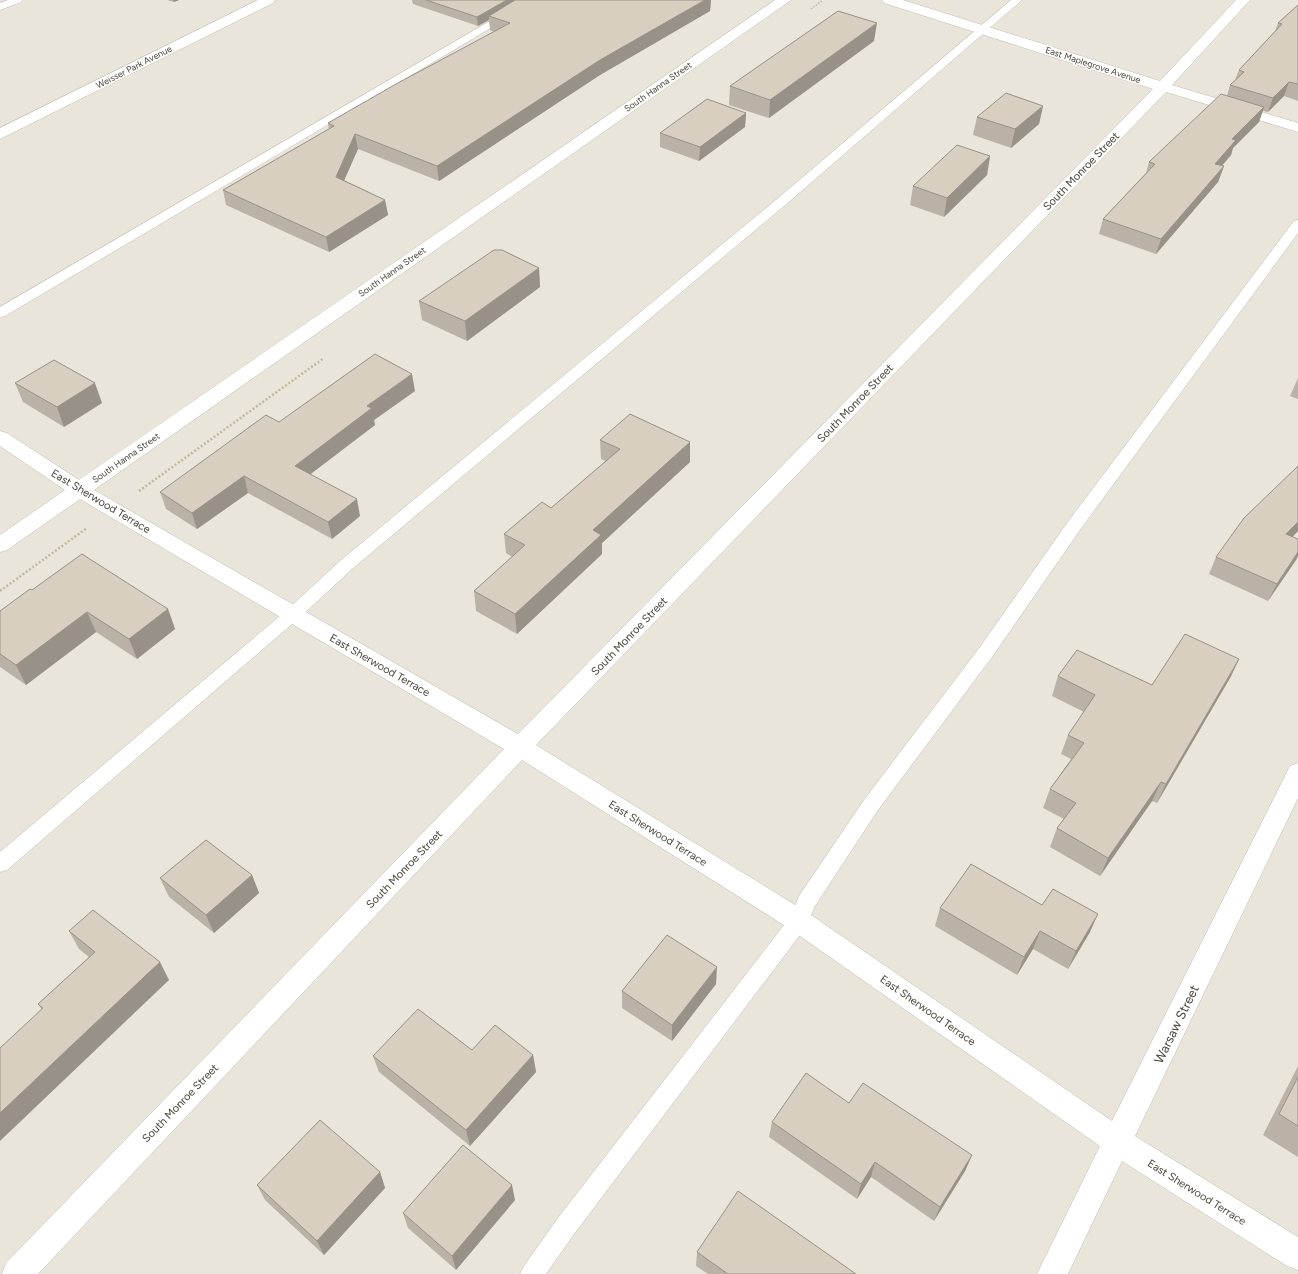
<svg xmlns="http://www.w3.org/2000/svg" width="1298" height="1274" font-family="Figtree,sans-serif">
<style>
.residential{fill:#eae5da}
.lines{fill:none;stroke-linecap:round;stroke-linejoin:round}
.service-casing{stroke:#c2bbae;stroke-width:1}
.minor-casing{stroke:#c2bbae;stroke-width:1}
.path-far1{stroke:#c4b79f;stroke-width:1.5;stroke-dasharray:1.5 1.5;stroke-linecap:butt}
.path{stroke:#c4b79f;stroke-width:2.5;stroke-dasharray:2 2;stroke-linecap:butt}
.service{fill:#fff;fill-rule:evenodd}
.minor{fill:#fff;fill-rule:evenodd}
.wall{fill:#bab2a6}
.shaded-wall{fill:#979187}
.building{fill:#d8cfc1;stroke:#979187}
.labels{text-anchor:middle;stroke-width:3;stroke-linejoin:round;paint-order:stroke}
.far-street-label{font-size:9px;fill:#4b4439;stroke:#fff}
.street-label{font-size:11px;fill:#4b4439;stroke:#fff}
.near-street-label{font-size:13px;fill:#4b4439;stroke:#fff}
</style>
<rect width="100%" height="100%" fill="#f6f3ec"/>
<rect class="residential" x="0" y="0" width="1298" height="1274"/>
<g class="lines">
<defs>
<g id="service">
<path d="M8,0H22L21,2L0,10V3Z"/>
<path d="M526,0H538L5,316L0,317V307Z"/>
<path d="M1011,0H1022L791,200L352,569L299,618L7,870L0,872V852L287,610L340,561L783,194Z"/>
<path d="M1298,220V233L1082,527L992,657L878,810L815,906L806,927L574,1234L546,1274H520L524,1266L558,1218L791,916L799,896L864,800L980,647L1070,519L1294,221Z"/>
</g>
<g id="minor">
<path d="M258,0H275L273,3L0,139V128Z"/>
<path d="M775,0H791L94,490L518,734L1153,89L884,3L882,0H903L1160,81L1236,0H1250L1172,85L1298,123V132L1166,92L536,745L808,913L1112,1121L1290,766L1298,763V798L1135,1136L1298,1237V1270L1287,1266L1122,1161L1068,1274H1037L1100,1146L790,929L522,760L38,1274H2L6,1263L504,749L80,499L7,550L0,552V535L65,490L0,446V431L7,433L79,480Z"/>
</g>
</defs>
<use href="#service" class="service-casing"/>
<use href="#minor" class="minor-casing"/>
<path class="path-far1" d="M811,9L823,0"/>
<g class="path">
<path d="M139,491L324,358"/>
<path d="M0,591L87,528"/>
</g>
<use href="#service" class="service"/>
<use href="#minor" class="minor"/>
</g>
<g class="wall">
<path d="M167,0H179L174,2Z"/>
<path d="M412,0H711L710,11L600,75L439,181L358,149L344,180L385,200L388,215L329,252L226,205L223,190L329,129L328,123L494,32L490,30L489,20L478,26L413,4Z"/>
<path d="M1298,5V101L1284,96L1268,112L1263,111L1259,122L1233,148L1231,155L1222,166H1224L1218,182L1156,254L1099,234L1103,219L1146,173L1149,162L1227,96L1230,85L1235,80L1239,70L1275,31L1278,23Z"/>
<path d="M874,41L769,118L729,105L730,86Z"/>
<path d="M1043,106L1039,124L1011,148L973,135L977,117Z"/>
<path d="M746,113L745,127L699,161L660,147V133Z"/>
<path d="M990,156L987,175L944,217L910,205L913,186Z"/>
<path d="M539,268L540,287L467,341L422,320L419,301Z"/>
<path d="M1298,378V399L1290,396Z"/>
<path d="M15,383L102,403L64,427L23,402Z"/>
<path d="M415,391L374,420L375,425L310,474L360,516L332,539L248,493L197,529L166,509L160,492L279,422Z"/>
<path d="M600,440L690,462L602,543V554L517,634L476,611L474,591L512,557L506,553L504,534L551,508L606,461L601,459Z"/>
<path d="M1298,466V531L1292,537L1298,539V556L1296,560L1268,601L1209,574L1216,557Z"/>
<path d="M32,590L168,609L175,629L137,659L96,632L26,685L0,667V611Z"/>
<path d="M1239,659L1230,678L1157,803L1152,801L1100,876L1050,847L1057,828L1064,819L1043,808L1050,789L1071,759L1061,754L1068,735L1084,712L1052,696L1058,676L1152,685Z"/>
<path d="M252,875L259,893L214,933L169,897L160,878Z"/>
<path d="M940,908L1090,932L1068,969L1033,949L1017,975L935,926Z"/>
<path d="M69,931L169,980L42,1010L38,1004L89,957L79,949Z"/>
<path d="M716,984L672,1041L622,1008V991Z"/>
<path d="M472,1050L533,1055L536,1072L470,1146L379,1072L373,1056Z"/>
<path d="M1298,1066V1157L1263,1135Z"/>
<path d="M849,1103L972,1155L965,1171L934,1221L871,1177L857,1199L769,1137L772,1122Z"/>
<path d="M380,1172L385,1188L324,1255L265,1200L257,1185Z"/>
<path d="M515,1200L456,1270L408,1228L403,1213Z"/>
<path d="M697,1252L856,1274H708L696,1266Z"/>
</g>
<g class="shaded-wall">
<path d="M173,0H179L174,2Z"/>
<path d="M507,0H523L489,16V20L478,26L477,17Z"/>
<path d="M705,0H711L710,11L600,75L439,181L437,166L600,60Z"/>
<path d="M877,23L874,41L769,118L770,100Z"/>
<path d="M1289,82L1284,96L1268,112L1273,98Z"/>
<path d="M1043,106L1039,124L1011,148L1015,129Z"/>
<path d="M1264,107L1259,122L1233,148L1231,155L1210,179L1215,164L1232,139Z"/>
<path d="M746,113L745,127L699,161L700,147Z"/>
<path d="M355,134L358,149L339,192L336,177Z"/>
<path d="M990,156L987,175L944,217L947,198Z"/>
<path d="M1224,166L1218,182L1156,254L1161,239Z"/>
<path d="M385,200L388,215L329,252L326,237Z"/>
<path d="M539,268L540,287L467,341L465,321Z"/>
<path d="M412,374L415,391L374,420L375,425L299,483L295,466L367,406Z"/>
<path d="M95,383L102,403L64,427L57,407Z"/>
<path d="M690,442V462L602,543V554L517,634L515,614L593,530Z"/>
<path d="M244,476L248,493L197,529L192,513Z"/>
<path d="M357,499L360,516L332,539L328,522Z"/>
<path d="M1298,522V531L1278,552L1286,534Z"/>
<path d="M1298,552V556L1296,560L1268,601L1277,584Z"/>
<path d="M168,609L175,629L137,659L129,639Z"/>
<path d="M87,612L96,632L26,685L16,665Z"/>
<path d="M1239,659L1230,678L1157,803L1166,784Z"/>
<path d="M1161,782L1152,801L1100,876L1108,858Z"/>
<path d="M252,875L259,893L214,933L206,915Z"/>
<path d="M1098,914L1090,932L1068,969L1076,951Z"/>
<path d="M1040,931L1033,949L1017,975L1024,957Z"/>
<path d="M160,962L169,980L0,1141V1113Z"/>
<path d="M717,967L716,984L672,1041V1025Z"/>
<path d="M533,1055L536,1072L470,1146L466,1130Z"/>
<path d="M972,1155L965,1171L934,1221L940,1207Z"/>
<path d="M875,1162L871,1177L857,1199L861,1184Z"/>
<path d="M380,1172L385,1188L324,1255L317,1241Z"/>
<path d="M512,1185L515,1200L456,1270L452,1256Z"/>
</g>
<g class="building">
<path d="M426,0H507L477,17Z"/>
<path d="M515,0H705L600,60L437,166L355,134L336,177L385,200L326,237L223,190L334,126L328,123L396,84L510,23L489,16Z"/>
<path d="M1298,5V84L1289,82L1273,98L1230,85L1244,72L1239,70L1282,24L1278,23Z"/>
<path d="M838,11L877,23L770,100L730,86Z"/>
<path d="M1006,93L1043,106L1015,129L977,117Z"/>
<path d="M1221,94L1264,107L1232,139L1236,140L1215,164L1224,166L1161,239L1103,219L1155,164L1149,162Z"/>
<path d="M707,99L746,113L700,147L660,133Z"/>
<path d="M957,145L990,156L947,198L913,186Z"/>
<path d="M494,250H502L539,268L465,321L419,301Z"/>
<path d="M375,354L412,374L367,406L372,408L295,466L357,499L328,522L244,476L192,513L160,492L266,415L279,422Z"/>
<path d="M54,360L95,383L57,407L15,383Z"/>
<path d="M630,414L690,442L593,530L601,535L515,614L474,591L525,545L504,534L542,502L551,508L620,449L600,440Z"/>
<path d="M1298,466V522L1286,534L1298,539V552L1277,584L1216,557L1244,518Z"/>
<path d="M82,554L168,609L129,639L87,612L16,665L0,654V611L30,589L32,590Z"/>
<path d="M1185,634L1239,659L1166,784L1161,782L1108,858L1057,828L1076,803L1050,789L1084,743L1068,735L1095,695L1058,676L1077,650L1152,685Z"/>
<path d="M206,840L252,875L206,915L160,878Z"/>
<path d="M971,864L1042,905L1053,889L1098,914L1076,951L1040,931L1024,957L940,908Z"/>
<path d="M93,910L160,962L0,1113V1048L43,1008L38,1004L95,952L69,931Z"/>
<path d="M667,935L717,967L672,1025L622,991Z"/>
<path d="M418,1009L472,1050L495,1025L533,1055L466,1130L373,1056Z"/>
<path d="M806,1073L849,1103L863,1083L972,1155L940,1207L875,1162L861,1184L772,1122Z"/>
<path d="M1298,1077V1126L1279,1114Z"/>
<path d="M320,1120L380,1172L317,1241L257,1185Z"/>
<path d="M463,1145L512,1185L452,1256L403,1213Z"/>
<path d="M738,1191L856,1274H728L697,1252Z"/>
</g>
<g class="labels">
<g class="far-street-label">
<text transform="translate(1093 65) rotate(18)" y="3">East Maplegrove Avenue</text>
<text transform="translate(134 67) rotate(-27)" y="3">Weisser Park Avenue</text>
<text transform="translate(658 87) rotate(-35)" y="3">South Hanna Street</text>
<text transform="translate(392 272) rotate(-35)" y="3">South Hanna Street</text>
<text transform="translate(126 458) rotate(-35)" y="3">South Hanna Street</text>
</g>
<g class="street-label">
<text transform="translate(1081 171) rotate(-46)" y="4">South Monroe Street</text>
<text transform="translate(855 403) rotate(-46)" y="4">South Monroe Street</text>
<text transform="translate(101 501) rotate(31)" y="4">East Sherwood Terrace</text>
<text transform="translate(629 636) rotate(-46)" y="4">South Monroe Street</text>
<text transform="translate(380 665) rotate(30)" y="4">East Sherwood Terrace</text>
<text transform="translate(658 833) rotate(32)" y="4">East Sherwood Terrace</text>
<text transform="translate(404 869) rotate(-46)" y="4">South Monroe Street</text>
<text transform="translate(928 1010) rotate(35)" y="4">East Sherwood Terrace</text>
<text transform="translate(180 1103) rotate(-46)" y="4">South Monroe Street</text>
<text transform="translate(1197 1192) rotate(32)" y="4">East Sherwood Terrace</text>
</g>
<g class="near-street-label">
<text transform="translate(1176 1024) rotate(-64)" y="5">Warsaw Street</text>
</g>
</g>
</svg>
